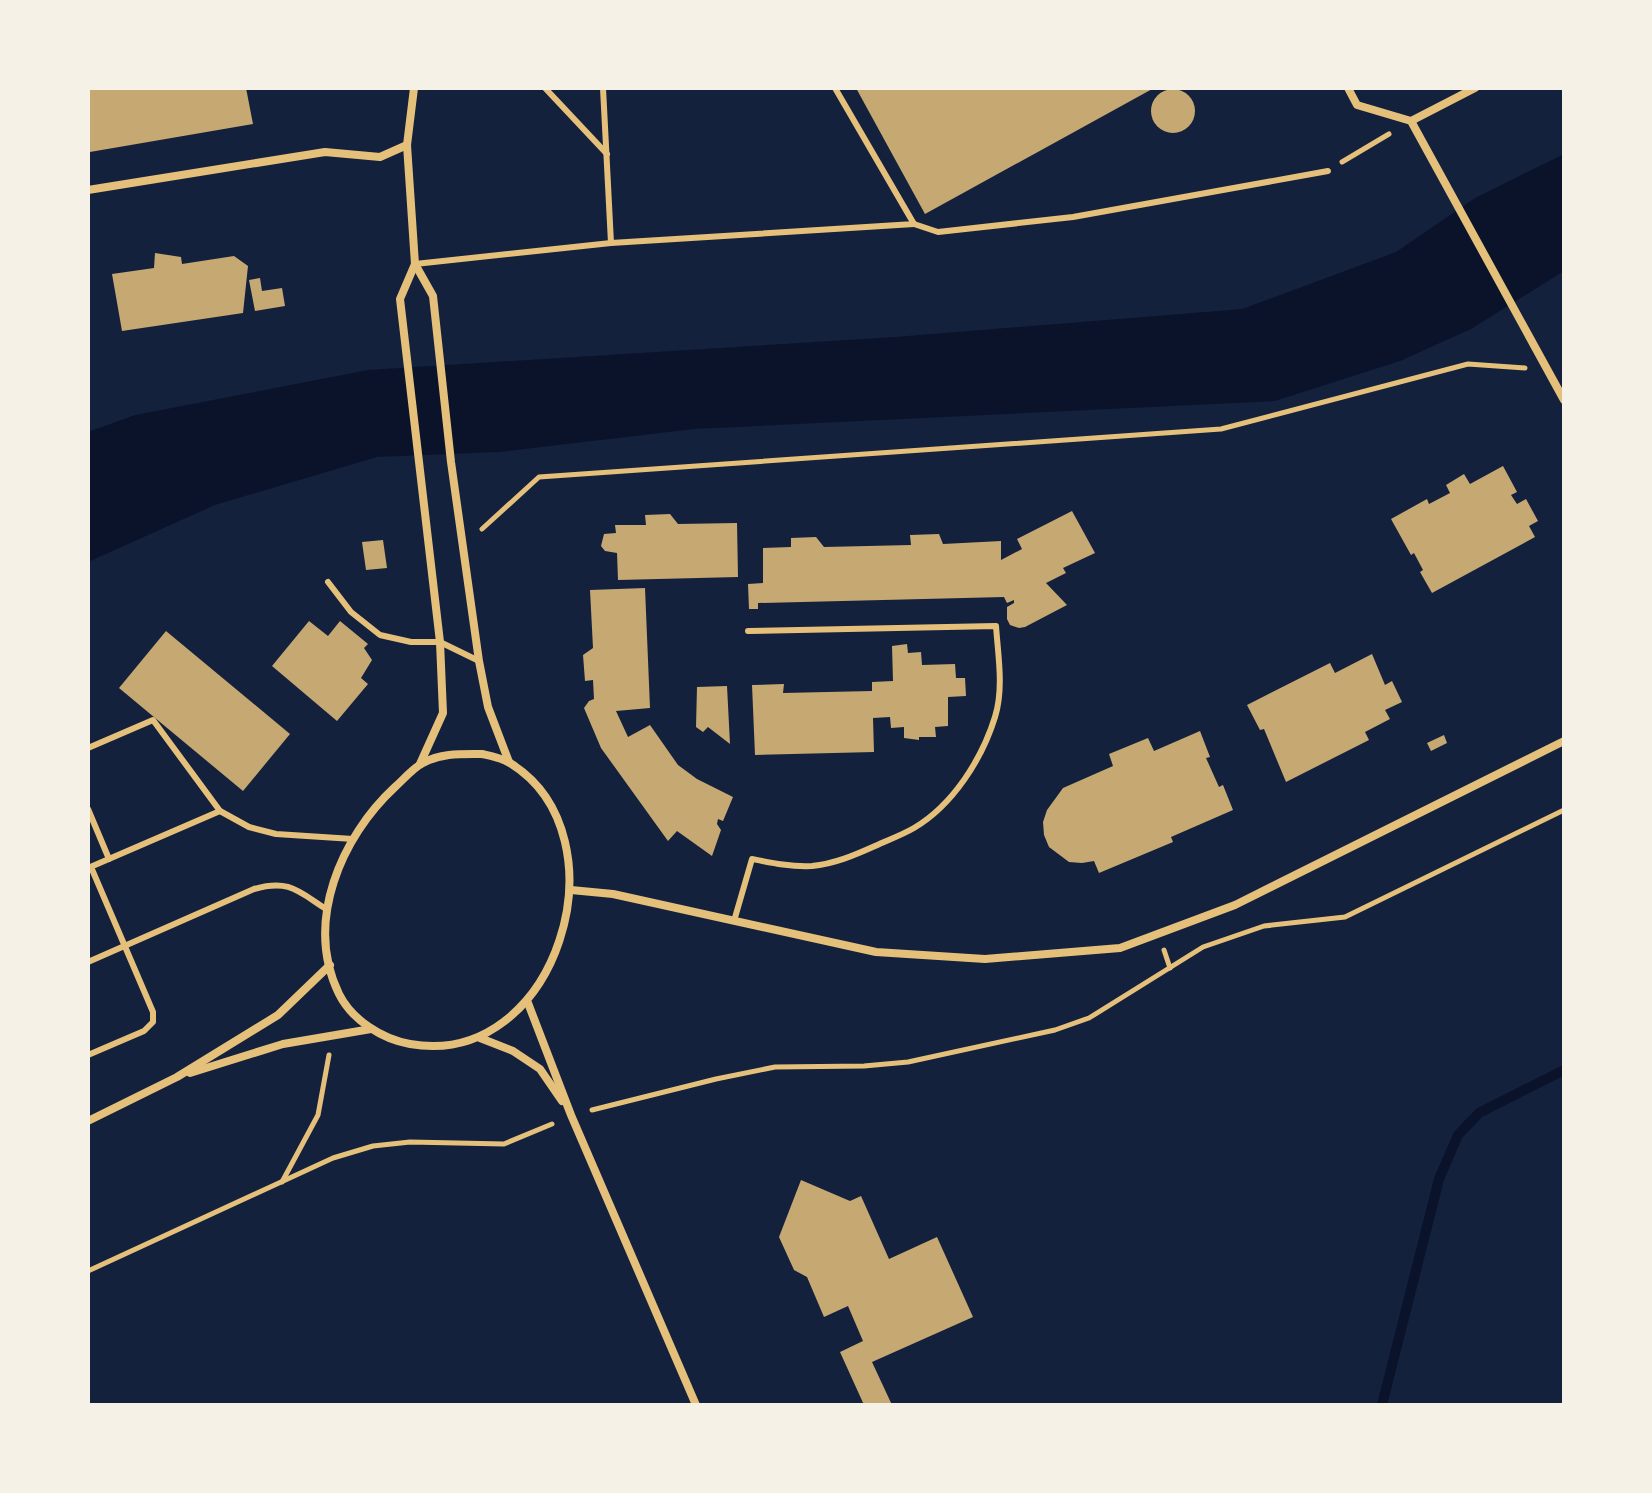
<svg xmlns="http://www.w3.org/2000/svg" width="1652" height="1493" font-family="'Archivo Narrow',sans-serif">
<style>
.water{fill:#0b132b}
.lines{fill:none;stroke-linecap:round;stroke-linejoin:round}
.stream{stroke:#0b132b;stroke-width:10}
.building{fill:#c6a872}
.path{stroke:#e5c07b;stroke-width:5}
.service{stroke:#e5c07b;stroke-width:6}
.minor{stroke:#e5c07b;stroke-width:8}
</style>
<rect width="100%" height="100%" fill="#14213d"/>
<path class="water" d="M1564,154V271L1471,329L1400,361L1275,401L694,429L499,452L377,457L215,505L88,562V432L135,415L368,370L895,337L1242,309L1396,252L1475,198Z"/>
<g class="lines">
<path class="stream" d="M1382,1405L1439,1179L1458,1135L1479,1113L1564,1070"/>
</g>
<g class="building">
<path d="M88,88H246L253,124L90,152Z"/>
<path d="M856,88H1154L925,214Z"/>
<circle cx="1173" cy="111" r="22"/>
<path d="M155,253L181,257L182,264L234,256L248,266L243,313L122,331L112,274L154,268Z"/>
<path d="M260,278L262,291L282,288L285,306L255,311L249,280Z"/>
<path d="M1503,466L1517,492L1511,495L1517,504L1526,499L1538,521L1529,526L1535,537L1432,593L1420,572L1423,570L1414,553L1411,555L1391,519L1427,499L1429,504L1450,493L1446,485L1464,474L1470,484Z"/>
<path d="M1072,511L1095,553L1063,568L1066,573L1046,583L1067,605L1025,627L1019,628L1010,625L1007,619V607L1014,603V600L1007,603L1004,597L758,603V609H749L748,584L763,583V548L791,547V538L816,537L824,547L911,545L910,535L939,534L943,544L1001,541V560L1022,549L1017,539Z"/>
<path d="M670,514L678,524L737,523L738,577L618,580L617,553L605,551L601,546L604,534L616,533L615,525H646L645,515Z"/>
<path d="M383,540L387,568L366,570L362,542Z"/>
<path d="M645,588L650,708L616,711L628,737L650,725L678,765L697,779L733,797L723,821L718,819L717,824L721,830L712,856L677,831L668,841L601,748L584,708L589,701L594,699L593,680L585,681L583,655L593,648L590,590Z"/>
<path d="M309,621L328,636L340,621L368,644L364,648L372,660L361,678L368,684L337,721L272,666Z"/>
<path d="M166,631L290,734L243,791L119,688Z"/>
<path d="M907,644L908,653L921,652L922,665L955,664L956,678H965L966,696L948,697V726L935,727L936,737H919V740L904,738V727L891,728L890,717L873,718L874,752L755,755L752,685L784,684L783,693L872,691V682L893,681L892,646Z"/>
<path d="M1372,654L1385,685L1392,681L1402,702L1385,710L1390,719L1365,732L1369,740L1286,782L1264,729L1260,730L1247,705L1330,663L1335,673Z"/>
<path d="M727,686L730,744L708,727L703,732L696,727L697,687Z"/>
<path d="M1200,731L1210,757L1206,758L1219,787L1223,785L1233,810L1171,837L1173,842L1099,873L1094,861L1082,863L1069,862L1049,847L1044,835L1043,822L1047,810L1063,788L1113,766L1109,754L1148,738L1154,751Z"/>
<path d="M1444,735L1447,743L1431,751L1427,743Z"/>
<path d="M801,1180L850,1201L861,1196L889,1259L937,1237L973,1317L872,1362L892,1405H864L840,1352L863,1341L848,1306L824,1317L807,1277L794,1270L779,1237Z"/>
</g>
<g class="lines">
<g class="path">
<path d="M1342,162L1389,134"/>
<path d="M482,529L539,477L1221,429L1468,364L1525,368"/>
<path d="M1164,950L1170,968"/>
<path d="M592,1110L716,1079L775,1067L864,1066L908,1062L1055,1030L1089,1018L1203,947L1264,926L1345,917L1564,810"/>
<path d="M282,1182L318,1115L329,1055"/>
<path d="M88,1271L333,1158L373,1146L410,1142L504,1144L552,1124"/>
</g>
<g class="service">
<path d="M545,88L607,154"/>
<path d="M603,88L611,243"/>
<path d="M914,224L938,232L1073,217L1328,171"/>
<path d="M415,264L611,243L914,224L835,88"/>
<path d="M328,582L351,612L380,635L411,642H440L479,661"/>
<path d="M88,748L153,720L220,811L249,827L276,834L353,839"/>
<path d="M88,809L109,859"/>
<path d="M88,868L220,811"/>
<path d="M734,921L752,859C772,863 791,867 812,866C834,864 855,855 875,846C888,840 902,835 914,828C953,805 982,759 995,717C1004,688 998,655 996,626L748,631"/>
<path d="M88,962L254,889C289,879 298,891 326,909"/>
<path d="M88,1055L144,1031L153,1022V1012L91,867"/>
</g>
<g class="minor">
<path d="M414,88L407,145L415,264L433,296L451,462L479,661L488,707L509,762"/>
<path d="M1348,88L1357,105L1411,121L1564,400"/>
<path d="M1411,121L1475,88"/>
<path d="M88,190L325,152L380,157L407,145"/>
<path d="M415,264L400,299L440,642L443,713L420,764"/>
<path d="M482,754C491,756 502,758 510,763C628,836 557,1070 410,1044C382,1039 352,1020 339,994C304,922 341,837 395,787C404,779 413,768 423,763C441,753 461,754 482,754Z"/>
<path d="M571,890L613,894L876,952L985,959L1120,948L1235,905L1564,741"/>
<path d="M528,1003L571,1115L696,1405"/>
<path d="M480,1038L513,1051L540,1069L562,1101"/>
<path d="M190,1073L283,1044L371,1029"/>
<path d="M88,1121L177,1077L278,1015L330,965"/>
</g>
</g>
<rect width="1652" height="1493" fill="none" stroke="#f6f1e7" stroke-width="180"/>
</svg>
